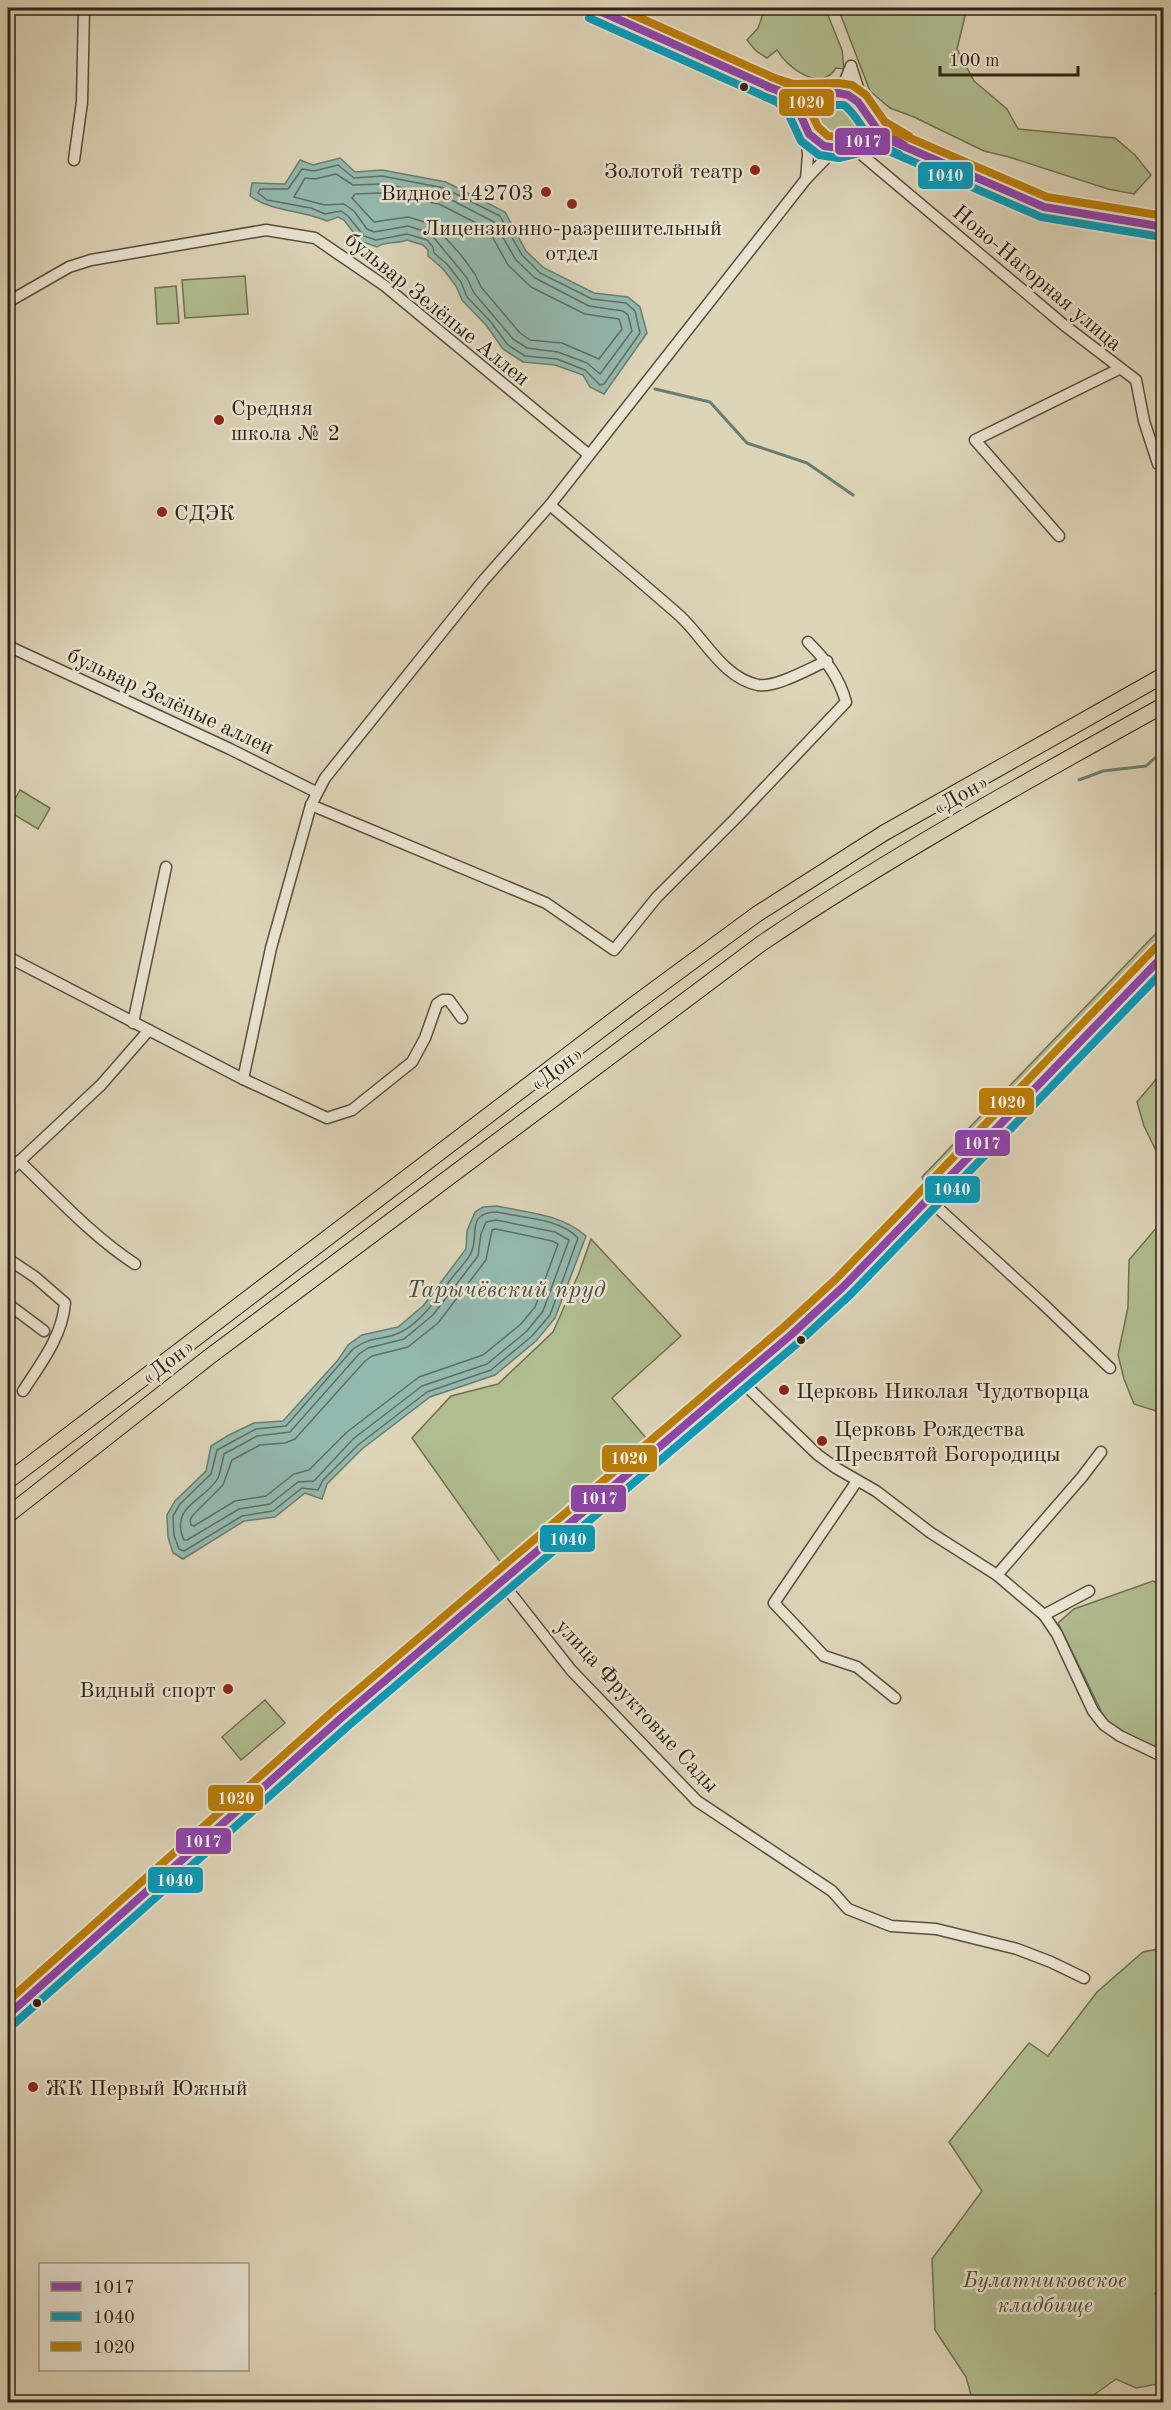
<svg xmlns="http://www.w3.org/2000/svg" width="1171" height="2410" font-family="'Old Standard TT',serif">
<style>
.green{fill:#b0bd8f;stroke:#707052;stroke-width:1.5}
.water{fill:#93b9ae;stroke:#6b7d71;stroke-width:1.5}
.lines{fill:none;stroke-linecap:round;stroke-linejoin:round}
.shore{stroke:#616e62;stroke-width:1.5}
.stream{stroke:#6b7d71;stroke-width:3}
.minor-casing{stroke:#5a4f3e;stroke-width:13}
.major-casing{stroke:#2f2216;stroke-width:14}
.highway-casing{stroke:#2f2216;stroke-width:17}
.minor{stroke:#e9e4d1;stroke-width:10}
.major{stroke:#ddd5b8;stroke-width:12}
.highway{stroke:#ddd5b8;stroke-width:15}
.bus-1-casing{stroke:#e9e4d1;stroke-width:12}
.bus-2-casing{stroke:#e9e4d1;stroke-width:12}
.bus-3-casing{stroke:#e9e4d1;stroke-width:12}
.bus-1{stroke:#8e44ad;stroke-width:8}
.bus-2{stroke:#059cbc;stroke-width:8}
.bus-3{stroke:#bb7e07;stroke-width:8}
.bus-dot{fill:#2f2216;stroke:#e9e4d1;stroke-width:2}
.poi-dot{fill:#8f2418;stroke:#e9e4d1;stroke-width:2}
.labels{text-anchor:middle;stroke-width:5;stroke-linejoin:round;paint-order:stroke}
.poi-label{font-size:22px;fill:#2f2216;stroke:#e9e4d1;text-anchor:start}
.street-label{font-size:22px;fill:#2f2216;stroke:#e9e4d1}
.park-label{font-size:22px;font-style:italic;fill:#4f4934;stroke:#e9e4d1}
.water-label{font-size:24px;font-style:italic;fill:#4d4f44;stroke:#e9e4d1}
.line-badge{stroke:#e9e4d1;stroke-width:2}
.badge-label{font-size:16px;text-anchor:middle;font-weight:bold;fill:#fff}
</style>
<rect width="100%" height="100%" fill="#ddd5b8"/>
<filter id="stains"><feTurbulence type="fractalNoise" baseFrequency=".00333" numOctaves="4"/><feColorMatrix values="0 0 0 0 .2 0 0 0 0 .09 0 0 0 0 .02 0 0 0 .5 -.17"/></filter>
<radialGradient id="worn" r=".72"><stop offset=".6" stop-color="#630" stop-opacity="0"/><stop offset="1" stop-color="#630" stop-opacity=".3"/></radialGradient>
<g class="green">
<path d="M765,8H825L842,50L844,69L836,68C821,93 787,68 777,50L767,58L756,51L747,40L758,28Z"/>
<path d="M838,8H967L957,49L974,81L1007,109L1018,129L1115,138L1135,155L1151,175L1134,194L1108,189L1009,157L984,151L914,117L890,108L870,91Z"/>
<circle cx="834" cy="119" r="21"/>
<path d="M245,276L248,314L185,318L182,280Z"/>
<path d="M176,286L179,323L157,324L155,288Z"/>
<path d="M20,790L50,808L38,829L8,811Z"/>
<path d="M1163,926V941L926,1186L922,1177Z"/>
<path d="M1163,1071V1165L1144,1126L1137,1102Z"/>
<path d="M1163,1220L1164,1408L1156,1411L1134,1404L1124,1379L1118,1355L1128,1307L1129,1260Z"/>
<path d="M591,1239L681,1336L612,1398L652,1445L503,1566L412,1438L451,1396L498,1384L553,1332L579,1273Z"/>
<path d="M1153,1581L1163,1587V1748L1143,1744L1106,1721L1058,1623L1074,1609Z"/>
<path d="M265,1700L285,1723L241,1760L222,1737Z"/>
<path d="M1163,1948L1164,2277L1155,2294L1163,2305V2383L1136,2388L1116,2379L1084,2402H973L966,2377L935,2330L932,2259L982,2191L949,2142L1029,2043L1048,2056L1097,1992L1143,1952Z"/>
</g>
<g class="water">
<path d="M340,158L355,172L382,170L446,182L505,212L526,251L544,268L594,293L628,297L640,307L647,333L604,394L590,387L583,375L555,365L523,362L503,349L486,325L462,300L456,286L443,269L428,256V250L423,245L407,240C398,244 385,241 377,247L360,241L344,220L338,217L327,221C301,210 273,212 250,196L252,183L285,184L300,160L313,165Z"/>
<path d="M497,1206C529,1213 561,1214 586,1236L555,1318L536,1341L495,1375L430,1397L362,1449L327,1484L322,1499L305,1493L275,1517L244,1521L183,1559L173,1553L168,1537L167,1515L175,1501L206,1471L211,1446L229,1435L254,1423L283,1421L338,1360L348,1345L362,1335L398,1327L423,1306L466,1249L467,1231L475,1212L483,1207Z"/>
</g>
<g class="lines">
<g class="shore">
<path d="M338,165L354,178L382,176L444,188L500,216L522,255L540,273L592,299L626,303L635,311L640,333L604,384L600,385L585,370L557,359L525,356L508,345L490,321L467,297L461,282L447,264L434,253L433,247L427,240L407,234L376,240L364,236L348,216L341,211L325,214L311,208L267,200L258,193L260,189H288L302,169L314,171Z"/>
<path d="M336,174L353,185L382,184L442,195L494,222L516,260L535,278L589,306L623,311L628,315L632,331L600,374L587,363L558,352L527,348L513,339L474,293L467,278L430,233L408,226L374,232L367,229L354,211L344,204L325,205L294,197L305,178L315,179Z"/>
<path d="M381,193L439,204L488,229L508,265L531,287L585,314L619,319L622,329L599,359L562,343L530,340L520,333L481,287L475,274L461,255L434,225L408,217L374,222L352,198L355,194Z"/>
<path d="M497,1212C522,1218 560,1218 578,1238L550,1315L532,1336L491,1370L427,1392L358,1445L323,1480L318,1490L302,1488L273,1511L242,1516L184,1551L179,1549L174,1535L173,1516L180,1504L211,1474L217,1450L256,1429L286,1426L353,1349C372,1335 384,1341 401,1332C424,1320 439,1295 454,1275C460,1268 468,1260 471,1253C480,1234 465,1213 497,1212Z"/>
<path d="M496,1220L555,1232L569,1240L543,1311L527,1331L487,1364L422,1386L353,1439L314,1481L298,1482L270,1504L239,1509L187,1540H184C169,1506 205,1501 218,1478C221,1471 222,1462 224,1454L257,1436L290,1432L359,1354L368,1348L404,1339L433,1315L478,1256L481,1234L486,1222Z"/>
<path d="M496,1229L552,1241L558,1244L535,1307L521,1324L483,1355L419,1377L347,1432L309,1470L294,1474L266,1496L235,1501L194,1526L191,1525L190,1520L193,1515L223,1485L232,1460L260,1445L285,1443L295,1439L365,1361L372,1356L408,1347L438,1323L486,1260L492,1230Z"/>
</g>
<g class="stream">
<path d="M655,389L710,402L747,443L807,463L853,495"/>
<path d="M1079,780L1103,771L1146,766L1164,750"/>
</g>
<defs>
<g id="minor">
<path d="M630,24L638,8"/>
<path d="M851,66L860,94L861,106"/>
<path d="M828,94L845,81L851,66"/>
<path d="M806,129L808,155L806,179"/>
<path d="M849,144L1064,325L1136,380L1144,421L1158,464"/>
<path d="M74,160L82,102L84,8"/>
<path d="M8,302L69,267L91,260L266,230L315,238L385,286L588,454"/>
<path d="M550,505C593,542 637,578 680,616C704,638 723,678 758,685C776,688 810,668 827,661"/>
<path d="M1059,536L975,440L1119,369"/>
<path d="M8,646L230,749L316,792"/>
<path d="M311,805L546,903L614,950L657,897L737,817L846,702C839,677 826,660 808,642"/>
<path d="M8,957L243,1079L327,1118L352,1110L412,1062L425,1038L437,1004L443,1000H449L462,1018"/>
<path d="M133,1023L166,867"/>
<path d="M243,1079L271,948L311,805L325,778L483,581L550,505L806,179L830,154L843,147"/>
<path d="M19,1161C56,1196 92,1236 135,1264"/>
<path d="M8,1172L101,1085L149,1030"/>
<path d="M928,1199L1041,1302L1110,1368"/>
<path d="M8,1259L35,1277L65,1303C62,1337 41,1363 23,1391"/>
<path d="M8,1304L44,1331"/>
<path d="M740,1380L818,1455L836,1468L876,1491L931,1533L997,1575L1044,1615L1089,1591"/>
<path d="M857,1481L774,1603L824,1656L857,1667L895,1698"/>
<path d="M997,1575L1082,1477L1101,1452"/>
<path d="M501,1581L571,1670L697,1801L832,1891L848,1909L891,1926L936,1929L1017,1949L1051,1962L1084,1978"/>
<path d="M1044,1615L1057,1634L1093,1711L1104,1725L1120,1736L1164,1757"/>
</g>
<g id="major">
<path d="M593,8L783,93C803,97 838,87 854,98C864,105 873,125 884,135L1008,193L1044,207L1164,227"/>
<path d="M784,94C802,110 797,117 808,133C819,149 844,153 857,138C864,131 865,121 863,112"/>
<path d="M804,124L811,104L824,94"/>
<path d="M854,142L868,140L893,142"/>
<path d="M8,2015L340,1719L792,1334L843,1287L1164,954"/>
</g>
<g id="highway">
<path d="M8,1481L632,1006L757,914L884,833L1164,675"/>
<path d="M8,1515L209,1357L762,943C891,856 1027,781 1164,705"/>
</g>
</defs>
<use href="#minor" class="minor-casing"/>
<use href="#major" class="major-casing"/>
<use href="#highway" class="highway-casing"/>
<use href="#minor" class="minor"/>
<use href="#major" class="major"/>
<use href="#highway" class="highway"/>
<defs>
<g id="bus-1">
<path d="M593,8L783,93L797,107L809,134L824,146L838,148L868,140L894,142L1044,207L1164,227"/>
<path d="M768,87L793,95L838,93L848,95L858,102L877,129L904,145"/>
<path d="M8,2015L340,1719L792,1334L843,1287L1164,955"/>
</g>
<g id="bus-2">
<path d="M589,18L777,102L788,113L801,141L819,155L839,158L868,151L891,152L1041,217L1162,237"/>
<path d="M765,97L792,105H844C855,113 860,126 869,136C877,145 889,149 899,154"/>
<path d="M15,2023L347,1727L799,1342L851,1294L1164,970"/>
</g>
<g id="bus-3">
<path d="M618,8L788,84L805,100L818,127L828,136L837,137L851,132L868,130L896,132L1047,197L1164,216"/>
<path d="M771,77L794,84L838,83L852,85L866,95L885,122L909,136"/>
<path d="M8,2001L333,1711L785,1326L836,1279L1156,947"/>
</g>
</defs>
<use href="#bus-1" class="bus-1-casing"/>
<use href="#bus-2" class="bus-2-casing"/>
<use href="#bus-3" class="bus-3-casing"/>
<use href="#bus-1" class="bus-1"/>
<use href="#bus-2" class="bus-2"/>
<use href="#bus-3" class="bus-3"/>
</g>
<g class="bus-dot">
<circle cx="744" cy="87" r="5"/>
<circle cx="801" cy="1340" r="5"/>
<circle cx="37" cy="2003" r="5"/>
</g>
<g class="poi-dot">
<circle cx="755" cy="170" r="6"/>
<circle cx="546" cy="192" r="6"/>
<circle cx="572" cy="204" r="6"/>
<circle cx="219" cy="420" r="6"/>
<circle cx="162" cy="512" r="6"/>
<circle cx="784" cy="1390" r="6"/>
<circle cx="822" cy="1441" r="6"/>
<circle cx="228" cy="1689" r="6"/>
<circle cx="33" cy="2087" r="6"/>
</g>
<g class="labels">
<g class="poi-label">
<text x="743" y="178" text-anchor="end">Золотой театр</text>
<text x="534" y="200" text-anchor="end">Видное 142703</text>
<text x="572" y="235" text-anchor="middle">Лицензионно-разрешительный<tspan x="572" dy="25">отдел</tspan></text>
<text x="231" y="415">Средняя<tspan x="231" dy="25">школа № 2</tspan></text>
<text x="174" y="520">СДЭК</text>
<text x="796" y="1398">Церковь Николая Чудотворца</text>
<text x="834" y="1436">Церковь Рождества<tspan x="834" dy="25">Пресвятой Богородицы</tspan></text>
<text x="216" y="1697" text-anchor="end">Видный спорт</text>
<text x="45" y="2095">ЖК Первый Южный</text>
</g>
<g class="street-label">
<text transform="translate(1038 277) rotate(40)" y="8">Ново-Нагорная улица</text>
<text transform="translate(438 308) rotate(39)" y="8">бульвар Зелёные Аллеи</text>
<text transform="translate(171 700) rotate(25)" y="8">бульвар Зелёные аллеи</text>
<text transform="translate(960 794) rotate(-30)" y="8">«Дон»</text>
<text transform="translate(556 1068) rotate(-37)" y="8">«Дон»</text>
<text transform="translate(167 1361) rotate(-38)" y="8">«Дон»</text>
<text transform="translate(638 1705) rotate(47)" y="8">улица Фруктовые Сады</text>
</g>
<g class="park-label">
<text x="1045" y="2287">Булатниковское<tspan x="1045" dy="25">кладбище</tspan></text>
</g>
<g class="water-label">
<text x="506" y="1297">Тарычёвский пруд</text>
</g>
</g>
<g class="line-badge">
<rect x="778" y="88" width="57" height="29" rx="6" fill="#bb7e07"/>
<rect x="834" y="127" width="57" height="29" rx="6" fill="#8e44ad"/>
<rect x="917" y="161" width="57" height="29" rx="6" fill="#059cbc"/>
<rect x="978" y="1087" width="57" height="29" rx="6" fill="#bb7e07"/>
<rect x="954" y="1129" width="57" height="28" rx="6" fill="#8e44ad"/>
<rect x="924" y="1175" width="57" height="29" rx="6" fill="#059cbc"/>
<rect x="601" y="1444" width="57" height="29" rx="6" fill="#bb7e07"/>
<rect x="570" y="1484" width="57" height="29" rx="6" fill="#8e44ad"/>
<rect x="539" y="1524" width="57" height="29" rx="6" fill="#059cbc"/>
<rect x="207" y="1784" width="57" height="28" rx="6" fill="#bb7e07"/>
<rect x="175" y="1827" width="57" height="28" rx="6" fill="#8e44ad"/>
<rect x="147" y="1866" width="57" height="28" rx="6" fill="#059cbc"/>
</g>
<g class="badge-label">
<text x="806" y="108">1020</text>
<text x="863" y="147">1017</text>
<text x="945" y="181">1040</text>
<text x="1007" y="1108">1020</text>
<text x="982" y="1149">1017</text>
<text x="952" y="1195">1040</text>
<text x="629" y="1464">1020</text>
<text x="599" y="1504">1017</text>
<text x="568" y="1545">1040</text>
<text x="236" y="1804">1020</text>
<text x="203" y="1847">1017</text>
<text x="175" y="1886">1040</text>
</g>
<rect width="1171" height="2410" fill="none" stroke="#ddd5b8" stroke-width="30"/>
<rect x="9" y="9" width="1153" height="2392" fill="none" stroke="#2f2216" stroke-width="3"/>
<rect x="15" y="15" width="1141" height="2380" fill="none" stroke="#2f2216" stroke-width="1.5"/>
<rect x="39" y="2263" width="210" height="108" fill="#e9e4d1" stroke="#9f9686" stroke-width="1.5"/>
<rect x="51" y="2282" width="30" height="9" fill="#8e44ad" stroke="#9f9686" stroke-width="1.5"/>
<text x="93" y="2293" font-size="18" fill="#2f2216">1017</text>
<rect x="51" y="2312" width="30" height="9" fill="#059cbc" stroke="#9f9686" stroke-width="1.5"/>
<text x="93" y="2323" font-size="18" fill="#2f2216">1040</text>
<rect x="51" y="2342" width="30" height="9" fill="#bb7e07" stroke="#9f9686" stroke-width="1.5"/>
<text x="93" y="2353" font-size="18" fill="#2f2216">1020</text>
<path d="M940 66v9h138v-9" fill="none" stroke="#2f2216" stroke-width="3"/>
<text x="949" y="66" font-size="18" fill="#2f2216" stroke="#e9e4d1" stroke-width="4.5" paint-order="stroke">100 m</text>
<rect width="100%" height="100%" filter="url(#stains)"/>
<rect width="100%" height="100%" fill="url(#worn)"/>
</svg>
